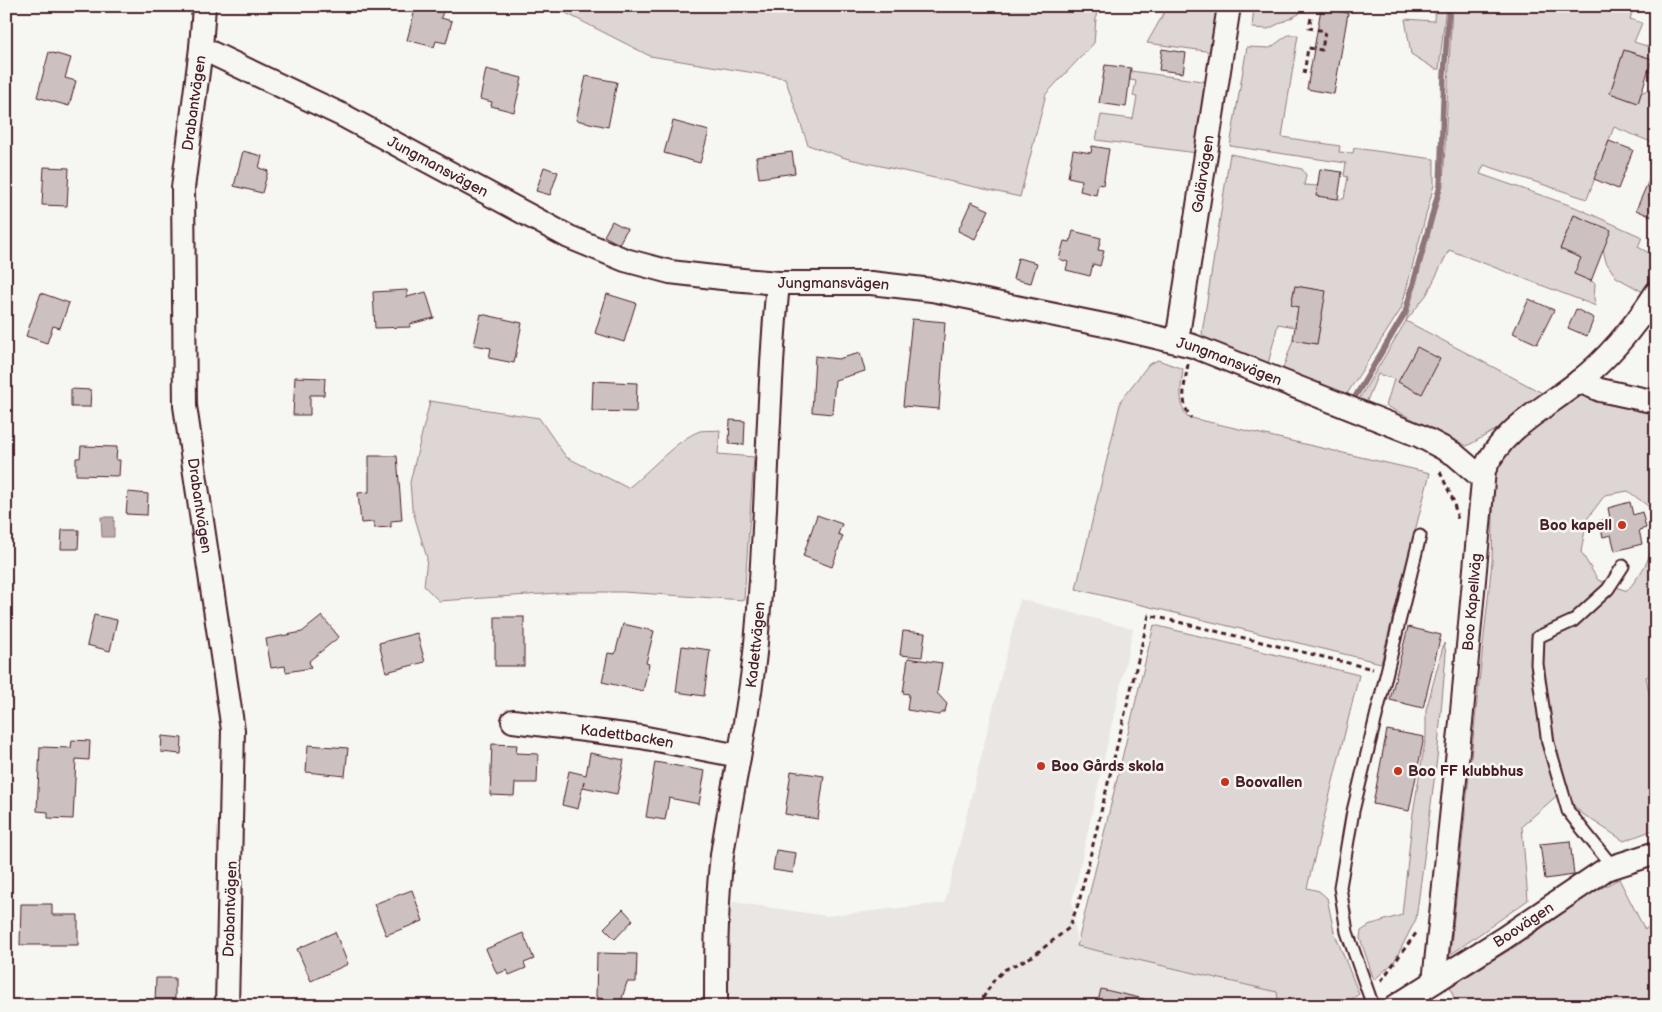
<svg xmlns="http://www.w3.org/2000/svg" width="1662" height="1012" font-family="'Balsamiq Sans',sans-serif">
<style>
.built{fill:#e9e6e3}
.green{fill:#ddd6d5;stroke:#947a80;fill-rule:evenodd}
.water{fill:#bbadae;stroke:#8e747a}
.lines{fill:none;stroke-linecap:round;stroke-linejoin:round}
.stream{stroke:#8e747a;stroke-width:5.5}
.building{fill:#ccc1c0;stroke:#4a1f2b}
.service-casing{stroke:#4a1f2b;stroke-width:15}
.minor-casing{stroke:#4a1f2b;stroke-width:26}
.path{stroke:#4a1f2b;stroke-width:3;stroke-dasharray:5 4;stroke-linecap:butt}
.service{stroke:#f6f6f2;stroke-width:11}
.minor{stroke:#f6f6f2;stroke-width:22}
.poi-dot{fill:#c8321e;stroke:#f6f6f2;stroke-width:2}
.labels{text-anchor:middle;stroke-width:5;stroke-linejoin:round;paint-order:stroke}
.street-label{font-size:15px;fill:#4a1f2b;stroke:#f6f6f2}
.poi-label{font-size:15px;font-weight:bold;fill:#4a1f2b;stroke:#f6f6f2;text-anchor:start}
</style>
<rect width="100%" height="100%" fill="#f6f6f2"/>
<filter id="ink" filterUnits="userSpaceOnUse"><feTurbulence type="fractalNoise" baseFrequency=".02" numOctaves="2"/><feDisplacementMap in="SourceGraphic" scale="10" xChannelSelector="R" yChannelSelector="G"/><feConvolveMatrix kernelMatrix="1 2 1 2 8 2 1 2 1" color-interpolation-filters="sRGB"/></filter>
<g filter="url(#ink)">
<path class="built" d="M1020,599L1133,629L1072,902L1077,945L1277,992L1279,1006H728L725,974L732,902L827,916L945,903Z"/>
<g class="green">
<path d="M552,6H1097L1094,43L1046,94L1020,197L845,158L808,145L785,78L650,56Z"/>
<path d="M1168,6H1220L1213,52L1147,43Z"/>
<path d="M1254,6H1301L1299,14L1268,29L1252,28Z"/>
<path d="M1435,6H1446L1439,69H1435L1411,54L1405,19L1434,21Z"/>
<path d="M1452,6H1634L1630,19L1642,23L1634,42L1656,49V74L1648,71L1652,59L1624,50L1610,93L1638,103L1641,93L1652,88L1656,90V144L1614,127L1587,199L1484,165L1480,174L1575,207L1642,237L1638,247L1656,257V268L1643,292L1616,277L1606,262L1603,249L1574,215L1560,249L1589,261L1575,274L1595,283L1594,299L1596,306L1449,250L1427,294L1406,321L1548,396L1535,408L1467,446L1386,406L1394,379L1378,374L1366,403L1359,399L1406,321L1443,185Z"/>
<path d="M1288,35H1298L1282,137L1340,146L1339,152L1353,153L1354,148L1434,159V185L1401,309L1345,397L1281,374L1293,340L1317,344L1325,291L1295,286L1291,305L1298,307L1295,327L1278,324L1267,368L1205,341L1202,333L1230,154L1302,169L1306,175L1304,185L1318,186L1338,199H1344L1348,177L1344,176L1346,163L1230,146L1247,47L1270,48Z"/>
<path d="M1131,71L1209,82L1197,153L1096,140L1101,115L1133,119L1137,97L1133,96L1136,81L1130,80Z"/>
<path d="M1158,360L1183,369C1181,386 1178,402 1187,417L1430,473L1381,663L1076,589L1121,400L1149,364Z"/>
<path d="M1586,393L1656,411V674L1646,677L1656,726V829L1624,841L1581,813L1571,802L1568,786L1522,826L1528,900L1450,955L1492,561L1494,471L1505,450L1526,431ZM1628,491L1652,509C1655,550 1652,560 1627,591L1598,580L1581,552L1587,519L1605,495Z"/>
<path d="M430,401L539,418L566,457L628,488C649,472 677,439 700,431C706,430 714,431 720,430L718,454L754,457L744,600L623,592H573L439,601L424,586L427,558L412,508L410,482Z"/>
<path d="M1154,625L1359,675L1307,888L1319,891L1327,898L1334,932L1359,994L1342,1006H1319L1315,1002L1309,1001L1305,1006H1279L1277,992L1077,946Z"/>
<path d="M1444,643L1446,654L1437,758L1416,919L1394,962L1374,980L1360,938L1361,931L1372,924L1402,915L1413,813L1426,736V710Z"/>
<path d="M1619,879L1645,930L1656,918V1006H1457L1450,987L1524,941L1588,895Z"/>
</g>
<path class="water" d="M101,517H114V537H102Z"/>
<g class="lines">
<path class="stream" d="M1355,397L1405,313L1440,186L1444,75L1449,6"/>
</g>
<g class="building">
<path d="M416,6L443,11L441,18L452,21L446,43L436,41L434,47L407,40Z"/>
<path d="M1321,9L1348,13L1334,94L1307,89Z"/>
<path d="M1162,49L1186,53L1183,73L1159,70Z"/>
<path d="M1624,50L1652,59L1638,103L1610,93Z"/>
<path d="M49,52L71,58L65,78L76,81L69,106L37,97Z"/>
<path d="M1105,65L1131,68L1126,107L1099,103Z"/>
<path d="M486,69L522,78L514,112L491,106L492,102L480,99Z"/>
<path d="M586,76L617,82L608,127L576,120Z"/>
<path d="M673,121L709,131L700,163L664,153Z"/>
<path d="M1609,141L1633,150L1618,189L1594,179Z"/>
<path d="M1092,146L1109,149L1103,185L1098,184L1096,195L1080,191L1082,180L1068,177L1073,150L1091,153Z"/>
<path d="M243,151L262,156L259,168L268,171L262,193L234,186Z"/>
<path d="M792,152L795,173L759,178L756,157Z"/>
<path d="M1656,164V207L1652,217L1636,210Z"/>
<path d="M44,167L69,168L67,206L42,205Z"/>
<path d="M544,167L558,172L550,195L536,191Z"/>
<path d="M1320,169L1342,172L1338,199L1316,196Z"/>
<path d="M971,202L989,210L975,239L958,231Z"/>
<path d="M1574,215L1611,230L1591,281L1574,274L1581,258L1560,249Z"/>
<path d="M612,221L627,229L619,244L604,236Z"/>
<path d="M1073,231L1101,238L1098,250L1104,251L1100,266L1093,264L1090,276L1066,270L1068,262L1059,259L1064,241L1070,242Z"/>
<path d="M1018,258L1037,263L1031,283L1013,279Z"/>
<path d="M1295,286L1326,291L1317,344L1293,340L1298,307L1291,305Z"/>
<path d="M407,290V297L426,292L434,318L410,324V327L375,328L373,292Z"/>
<path d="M41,293L69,303L60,328L53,326L47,343L26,336Z"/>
<path d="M607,294L636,303L624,342L595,333Z"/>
<path d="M1529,299L1554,310L1537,344L1513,333Z"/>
<path d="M1576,309L1594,318L1587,336L1568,328Z"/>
<path d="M481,314L522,323L514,363L489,358L491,348L474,345Z"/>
<path d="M912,319L945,322L939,409L903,406Z"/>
<path d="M1417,347L1440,359L1422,394L1398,382Z"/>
<path d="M860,353L865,371L835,380L832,414L812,412L815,356L838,359Z"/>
<path d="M295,377L325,378L324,395H310V415H293Z"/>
<path d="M593,381L637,383L636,412L592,411Z"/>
<path d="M71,389L91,390L90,407H71Z"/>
<path d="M730,420L745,421L744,445L729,444Z"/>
<path d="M81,446L117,447L116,460H120L119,476L76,475V458H80Z"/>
<path d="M369,456H397L402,520L391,521V527L374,528V522L361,523L358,493L369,492Z"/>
<path d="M128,492L148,494L147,515L126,514Z"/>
<path d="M1630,502L1633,515L1642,512L1646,528L1639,530L1642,544L1615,551L1611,535L1603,537L1599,521L1610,518L1608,508Z"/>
<path d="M817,515L842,524L838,534L843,536L832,567L803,556Z"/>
<path d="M62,530H79L78,549H61Z"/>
<path d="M94,615L117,620L110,651L87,645Z"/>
<path d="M322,616L339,637L309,661L311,668L286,672L285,666L271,668L266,639L302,632Z"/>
<rect x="495" y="617" width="29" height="49"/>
<path d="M623,624L654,631L646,663L649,664L643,691L602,682L608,653L615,654Z"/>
<path d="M1408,627L1441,635L1423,708L1390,700Z"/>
<path d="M903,631L925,633L922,657L900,655Z"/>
<path d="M417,633L425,662L386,672L379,643Z"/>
<path d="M682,646L710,650L704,696L676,692Z"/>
<path d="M908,658L942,663L937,693L947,704L945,711L939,715L907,710L909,694L903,693Z"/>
<path d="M1387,730L1424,737L1409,811L1373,804Z"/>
<path d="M162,736L182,738L181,754L161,752Z"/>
<path d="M72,740L90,741L89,760L76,759L73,819L48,818V812L37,811L40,747L71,748Z"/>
<path d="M492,744L517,745L516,753L538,754L537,783H515L514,796L490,795Z"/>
<path d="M308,745L348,748L345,776L306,772Z"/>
<path d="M590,753L624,760L617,794L583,787L584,781L578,809L562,805L569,771L586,775Z"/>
<path d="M655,762L705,771L699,804L669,798L665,820L646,817Z"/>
<path d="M791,771L824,776L818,819L785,814Z"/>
<path d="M1570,841L1574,875L1545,879L1540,844Z"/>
<path d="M776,850L796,853L793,873L773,870Z"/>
<path d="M412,890L423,921L386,935L374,904Z"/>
<path d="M21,904H52V915H78V945H20Z"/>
<path d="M623,909L633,920L615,939L604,928Z"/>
<path d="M335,932L348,964L311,981L297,949Z"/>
<path d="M523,933L534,959L524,963L526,968L509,975L507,970L497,974L486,949Z"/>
<path d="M597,953L637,954L636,982H627L620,1005L596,997Z"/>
<path d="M156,978H175V1001H155Z"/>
<path d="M1101,989L1144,999V1006H1097Z"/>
</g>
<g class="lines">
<defs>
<g id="service">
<path d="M1612,866L1568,811L1548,743L1537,664L1538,637L1573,621L1608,589L1623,566"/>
<path d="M1373,1006L1347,932L1340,887L1353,811L1420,536"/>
</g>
<g id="minor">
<path id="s1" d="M204,6L201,48L183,188L185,406L233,730L227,1006"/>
<path id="s2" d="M201,48L344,116L569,237L625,260L670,272L731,279L778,283H871L932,290L1114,327L1193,346L1420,436L1454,454L1482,478"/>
<path id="s3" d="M1177,341L1229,6"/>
<path d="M1579,381L1600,390L1656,402"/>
<path id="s4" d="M513,721L641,737L739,756"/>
<path id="s5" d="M1434,982L1462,712L1484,470C1502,429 1544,409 1578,382C1610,357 1634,327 1656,293"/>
<path id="s6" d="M716,1006C716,956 716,905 722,855C732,787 748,721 755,653C768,530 766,406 778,283"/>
<path id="s7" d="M1396,1006L1504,938L1606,869L1656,853"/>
</g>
</defs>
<use href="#service" class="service-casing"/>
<use href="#minor" class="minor-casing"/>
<g class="path">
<path d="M1304,74L1308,48L1322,50L1325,31L1309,28L1311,18"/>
<path d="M1188,364C1185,383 1179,401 1191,418"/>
<path d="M1440,472L1453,500L1458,520"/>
<path d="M1381,981L1417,932"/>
<path d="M978,1006L994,980L1004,970L1033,956L1069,928L1079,902L1149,615L1373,669"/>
</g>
<use href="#service" class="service"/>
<use href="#minor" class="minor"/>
</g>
</g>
<g class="poi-dot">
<circle cx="1622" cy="525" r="5"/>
<circle cx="1041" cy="766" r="5"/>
<circle cx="1398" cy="771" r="5"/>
<circle cx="1225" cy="782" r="5"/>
</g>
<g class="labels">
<g class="street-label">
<text transform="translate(194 103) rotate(-82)" y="5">Drabantvägen</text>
<text dy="5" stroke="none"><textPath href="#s2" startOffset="265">Jungmansvägen</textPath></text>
<text dy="5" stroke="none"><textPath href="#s3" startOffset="169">Galärvägen</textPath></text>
<text dy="5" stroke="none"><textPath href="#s2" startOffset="685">Jungmansvägen</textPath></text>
<text dy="5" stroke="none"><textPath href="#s2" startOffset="1090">Jungmansvägen</textPath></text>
<text dy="5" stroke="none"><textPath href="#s1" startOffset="502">Drabantvägen</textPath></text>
<text dy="5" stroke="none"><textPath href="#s5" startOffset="382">Boo Kapellväg</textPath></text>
<text dy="5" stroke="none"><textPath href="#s6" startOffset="364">Kadettvägen</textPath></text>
<text dy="5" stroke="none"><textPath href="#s4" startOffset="115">Kadettbacken</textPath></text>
<text transform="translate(230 909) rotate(-88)" y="5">Drabantvägen</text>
<text dy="5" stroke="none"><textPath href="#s7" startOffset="151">Boovägen</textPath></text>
</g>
<g class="poi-label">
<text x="1612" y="530" text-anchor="end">Boo kapell</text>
<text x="1051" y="771">Boo Gårds skola</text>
<text x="1408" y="776">Boo FF klubbhus</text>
<text x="1235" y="787">Boovallen</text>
</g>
</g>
<rect width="1662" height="1012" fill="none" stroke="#f6f6f2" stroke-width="25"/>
<rect x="12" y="12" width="1637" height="987" fill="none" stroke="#4a1f2b" stroke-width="2" filter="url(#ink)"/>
</svg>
